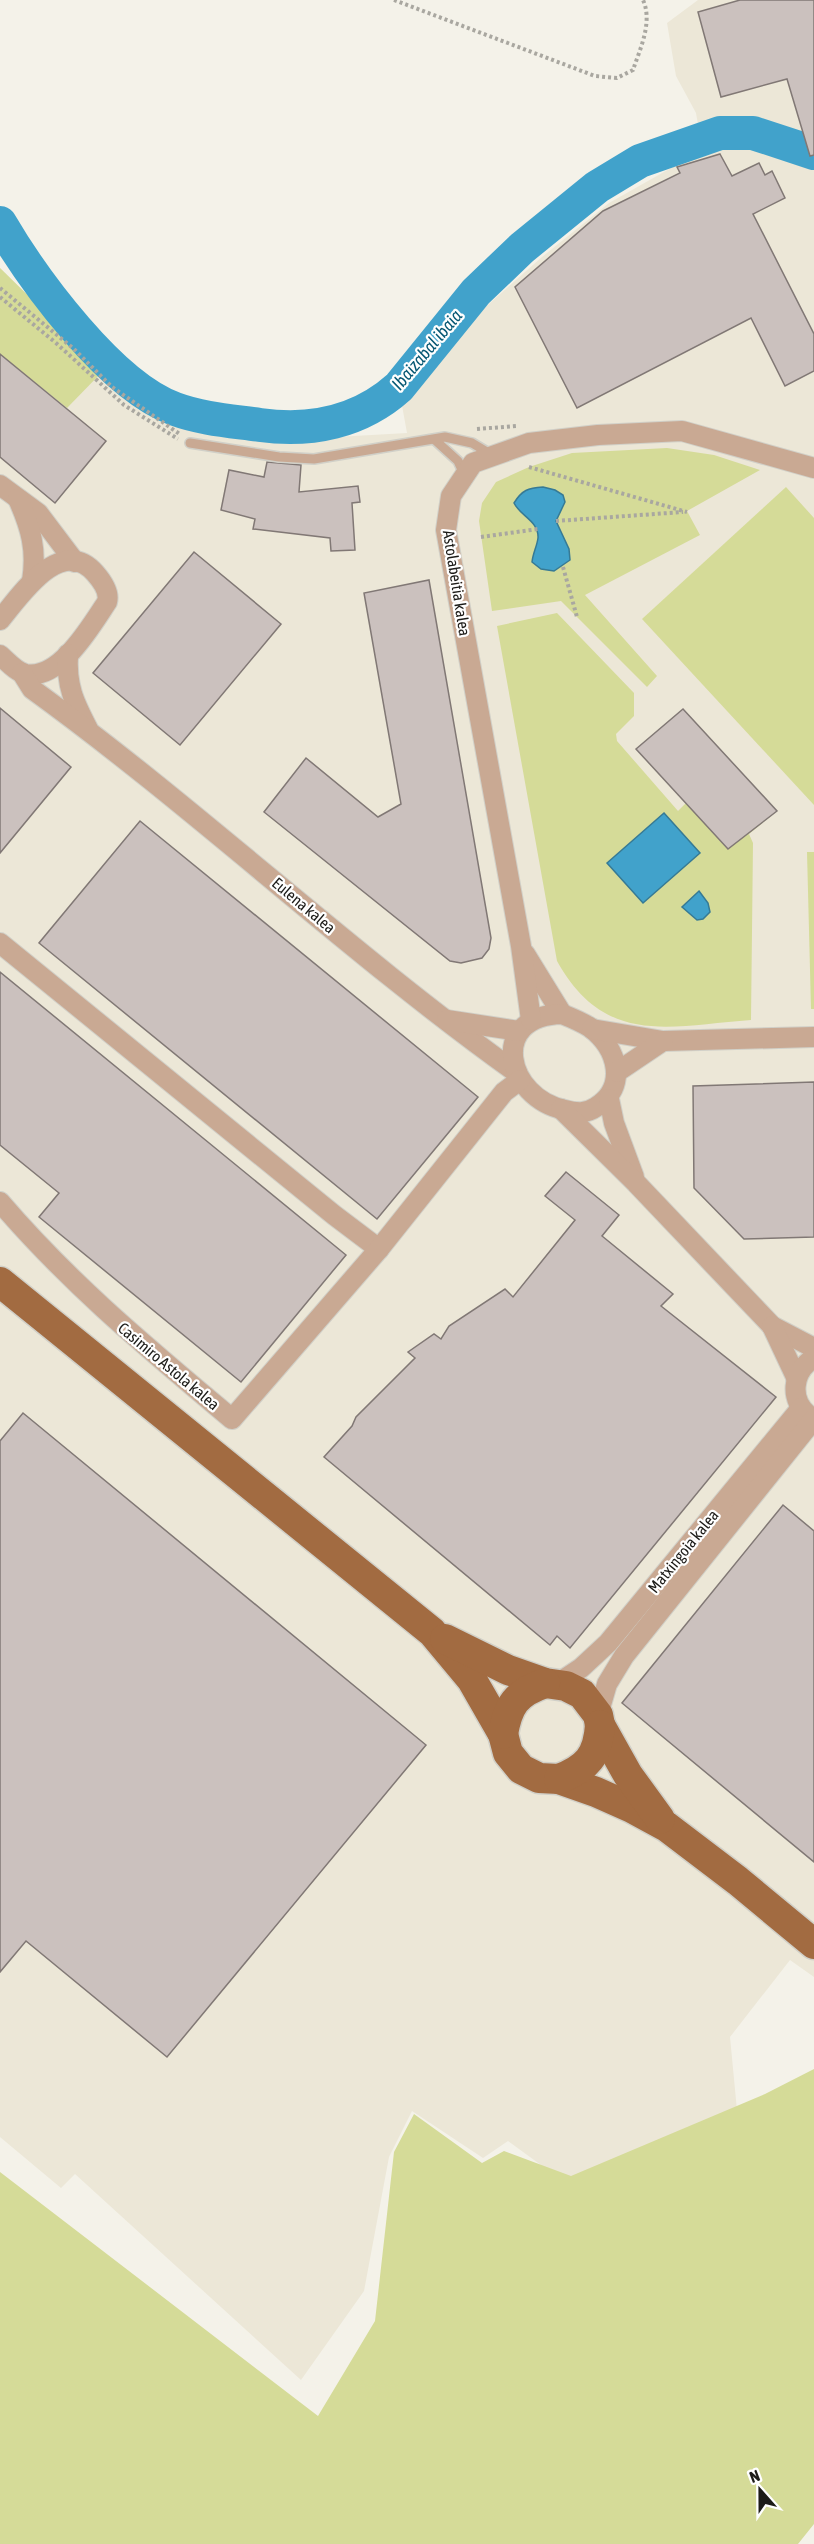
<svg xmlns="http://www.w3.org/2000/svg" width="814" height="2544" font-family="'Asap Condensed',sans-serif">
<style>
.built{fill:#ece7d7}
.green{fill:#d5db98}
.water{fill:#41a2cb;stroke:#367a95;stroke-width:1.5}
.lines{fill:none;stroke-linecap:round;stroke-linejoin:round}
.river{stroke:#41a2cb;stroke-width:34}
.building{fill:#cbc1be;stroke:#817875;stroke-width:1.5}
.lane-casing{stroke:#d1d0c8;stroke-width:12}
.street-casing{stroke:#d1d0c8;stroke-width:22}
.primary-casing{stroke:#d1d0c8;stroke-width:33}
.path{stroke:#a9a7a0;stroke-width:4;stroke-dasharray:3 3;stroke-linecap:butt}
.lane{stroke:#c9a993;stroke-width:9}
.street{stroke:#c9a993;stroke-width:20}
.primary{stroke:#a26b41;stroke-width:30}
.labels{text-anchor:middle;stroke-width:4.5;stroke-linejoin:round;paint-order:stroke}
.street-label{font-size:16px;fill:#1c1b18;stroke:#fff}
.water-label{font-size:18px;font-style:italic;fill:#075874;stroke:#fff}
</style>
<rect width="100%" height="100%" fill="#f4f2e9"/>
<path class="built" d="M698,0H814V1977L790,1960L730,2037L738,2121L626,2227L508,2141L483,2158L412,2111L389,2157L364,2291L301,2380L75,2174L61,2188L0,2137V268L133,399L178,422L223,430L336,437L407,433L401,400L440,351L472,319L542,257L609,203L671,168L703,153L696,113L676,76L667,23Z"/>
<g class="green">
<path d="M0,268L104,370L67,408L0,354Z"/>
<path d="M667,448L714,455L760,470L687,511L700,535L585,595L657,676L647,687L561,601L492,611L479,521L482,503L496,482L529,467L572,453Z"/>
<path d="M786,487L814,518V805L642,619Z"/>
<path d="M557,613L634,693V716L616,734L617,741L678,811L686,803L636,749L683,709L777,811L749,834L753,843L751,1020C669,1026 605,1047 557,961L497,626Z"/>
<path d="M807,852H814V1009H811Z"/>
<path d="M814,2069V2524L798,2544H0V2172L318,2416L375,2321L394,2152L414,2114L482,2163L504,2151L571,2176L765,2094Z"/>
</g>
<g class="water">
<path d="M543,487L555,490L563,495L565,502L556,521L569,549L570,560L554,571L541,569L532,562C533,553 537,546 538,538C539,521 520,516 514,503C522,490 528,488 543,487Z"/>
<path d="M664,813L700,853L643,903L607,863Z"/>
<path d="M699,891L708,903L710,912L703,919L697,920L682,907Z"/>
</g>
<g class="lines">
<path class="river" d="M0,223C34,281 111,386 175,409C202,419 232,421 260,425C311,432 360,422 399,387L476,292L522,248L597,187L640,161L720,133H753L814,153"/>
</g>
<g class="building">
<path d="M740,0H814V155L810,156L787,79L721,97L698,12Z"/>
<path d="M720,154L732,176L759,163L765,175L772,171L785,198L753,214L814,334V371L785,386L751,318L577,408L515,287L603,211L680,173L677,167Z"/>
<path d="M0,354L106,441L55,503L0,457Z"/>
<path d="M267,462L301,465L299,492L358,486L360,502L352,503L355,550L331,551L330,538L253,529L255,519L221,510L229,470L264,477Z"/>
<path d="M194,552L281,624L180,745L93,673Z"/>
<path d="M429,580L491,938L489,949L482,958L461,963L450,961L264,812L306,758L378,817L401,804L364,593Z"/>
<path d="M0,708L71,767L0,853Z"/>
<path d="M683,709L777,811L728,849L636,749Z"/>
<path d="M140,821L478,1097L377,1219L39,943Z"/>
<path d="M0,972L346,1255L241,1382L39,1217L59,1193L0,1145Z"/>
<path d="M814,1082V1237L744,1239L694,1188L693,1086Z"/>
<path d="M566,1172L619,1215L602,1236L673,1294L661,1306L776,1397L570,1648L557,1636L550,1645L324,1457L352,1426L356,1417L415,1358L408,1352L434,1334L441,1339L449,1326L505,1289L513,1297L575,1220L545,1196Z"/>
<path d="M23,1413L426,1745L167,2057L26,1941L0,1972V1441Z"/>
<path d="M783,1505L814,1531V1862L622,1703Z"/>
</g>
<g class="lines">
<defs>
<g id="lane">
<path d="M435,440L458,461L465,476"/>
<path d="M190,443L279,457L314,459L445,437L472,443L492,455"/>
</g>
<g id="street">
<path d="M0,485L38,513L75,562"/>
<path d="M18,499C31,528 37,550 32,581"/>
<path d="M0,620C20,596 61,534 95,573C102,581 110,592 107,602C91,626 60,680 26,674C16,672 7,661 0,655"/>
<path d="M68,654C66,686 74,702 88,729"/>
<path d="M22,673L32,689C199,810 349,953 517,1073"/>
<path d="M0,943L334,1215L379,1249"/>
<path d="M525,954L562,1014"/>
<path d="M562,1014C572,1018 582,1022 591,1028C618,1049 628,1087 596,1107C586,1114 576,1113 565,1110C506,1098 487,1016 562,1014Z"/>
<path d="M447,1020L519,1031"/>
<path d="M531,1020L521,946L446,530L451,496L473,463L529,443L598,435L682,431L814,468"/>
<path d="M592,1029L663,1041L814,1037"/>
<path d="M617,1072L663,1041"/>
<path d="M609,1099L614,1123L634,1177"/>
<path d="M561,1109L636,1183L772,1326L814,1348"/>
<path d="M0,1202C71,1285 149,1349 232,1419L379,1249L504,1092L520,1080"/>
<path d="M772,1326L796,1377"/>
<path d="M811,1417C788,1401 792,1371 814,1358"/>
<path d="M557,1684L581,1668L608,1643L801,1408"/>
<path d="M598,1715L607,1684L624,1656L814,1419"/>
</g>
<g id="primary">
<path d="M0,1282L432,1632L472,1680L503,1734L508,1753L521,1769L539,1778L559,1779L596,1792L632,1808L667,1827L738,1881L814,1944"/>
<path d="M445,1639L508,1670L545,1683L566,1686L582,1694L598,1715L600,1725L628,1775L660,1819"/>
<path d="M503,1734C508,1705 516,1693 545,1683"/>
<path d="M559,1779C587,1768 598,1756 600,1725"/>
</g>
</defs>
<use href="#lane" class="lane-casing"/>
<use href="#street" class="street-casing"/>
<use href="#primary" class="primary-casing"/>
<g class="path">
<path d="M394,0L595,76L617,78L633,70C640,49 653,22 643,0"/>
<path d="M0,288L74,349L112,387L181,435"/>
<path d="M0,297L56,343L124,405L178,439"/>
<path d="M477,429L517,426"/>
<path d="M529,467L687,512"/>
<path d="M556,521L683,512"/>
<path d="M481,537L538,529"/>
<path d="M563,567L577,617"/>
</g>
<use href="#lane" class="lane"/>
<use href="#street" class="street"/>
<use href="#primary" class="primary"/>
</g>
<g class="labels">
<g class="street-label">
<text transform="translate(457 583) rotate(81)" y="6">Astolabeitia kalea</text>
<text transform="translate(304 905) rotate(40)" y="6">Eulena kalea</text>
<text transform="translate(169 1366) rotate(40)" y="6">Casimiro Astola kalea</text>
<text transform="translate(683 1551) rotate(-51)" y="6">Matxingoia kalea</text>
</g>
<g class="water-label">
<text transform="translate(427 350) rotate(-50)" y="6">Ibaizabal ibaia</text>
</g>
</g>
<g transform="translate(760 2490) rotate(339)" stroke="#ffffff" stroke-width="4.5" paint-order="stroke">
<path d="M0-4.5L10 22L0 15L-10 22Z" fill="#1c1b18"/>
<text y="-9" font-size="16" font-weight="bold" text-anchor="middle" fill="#1c1b18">N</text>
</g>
</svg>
